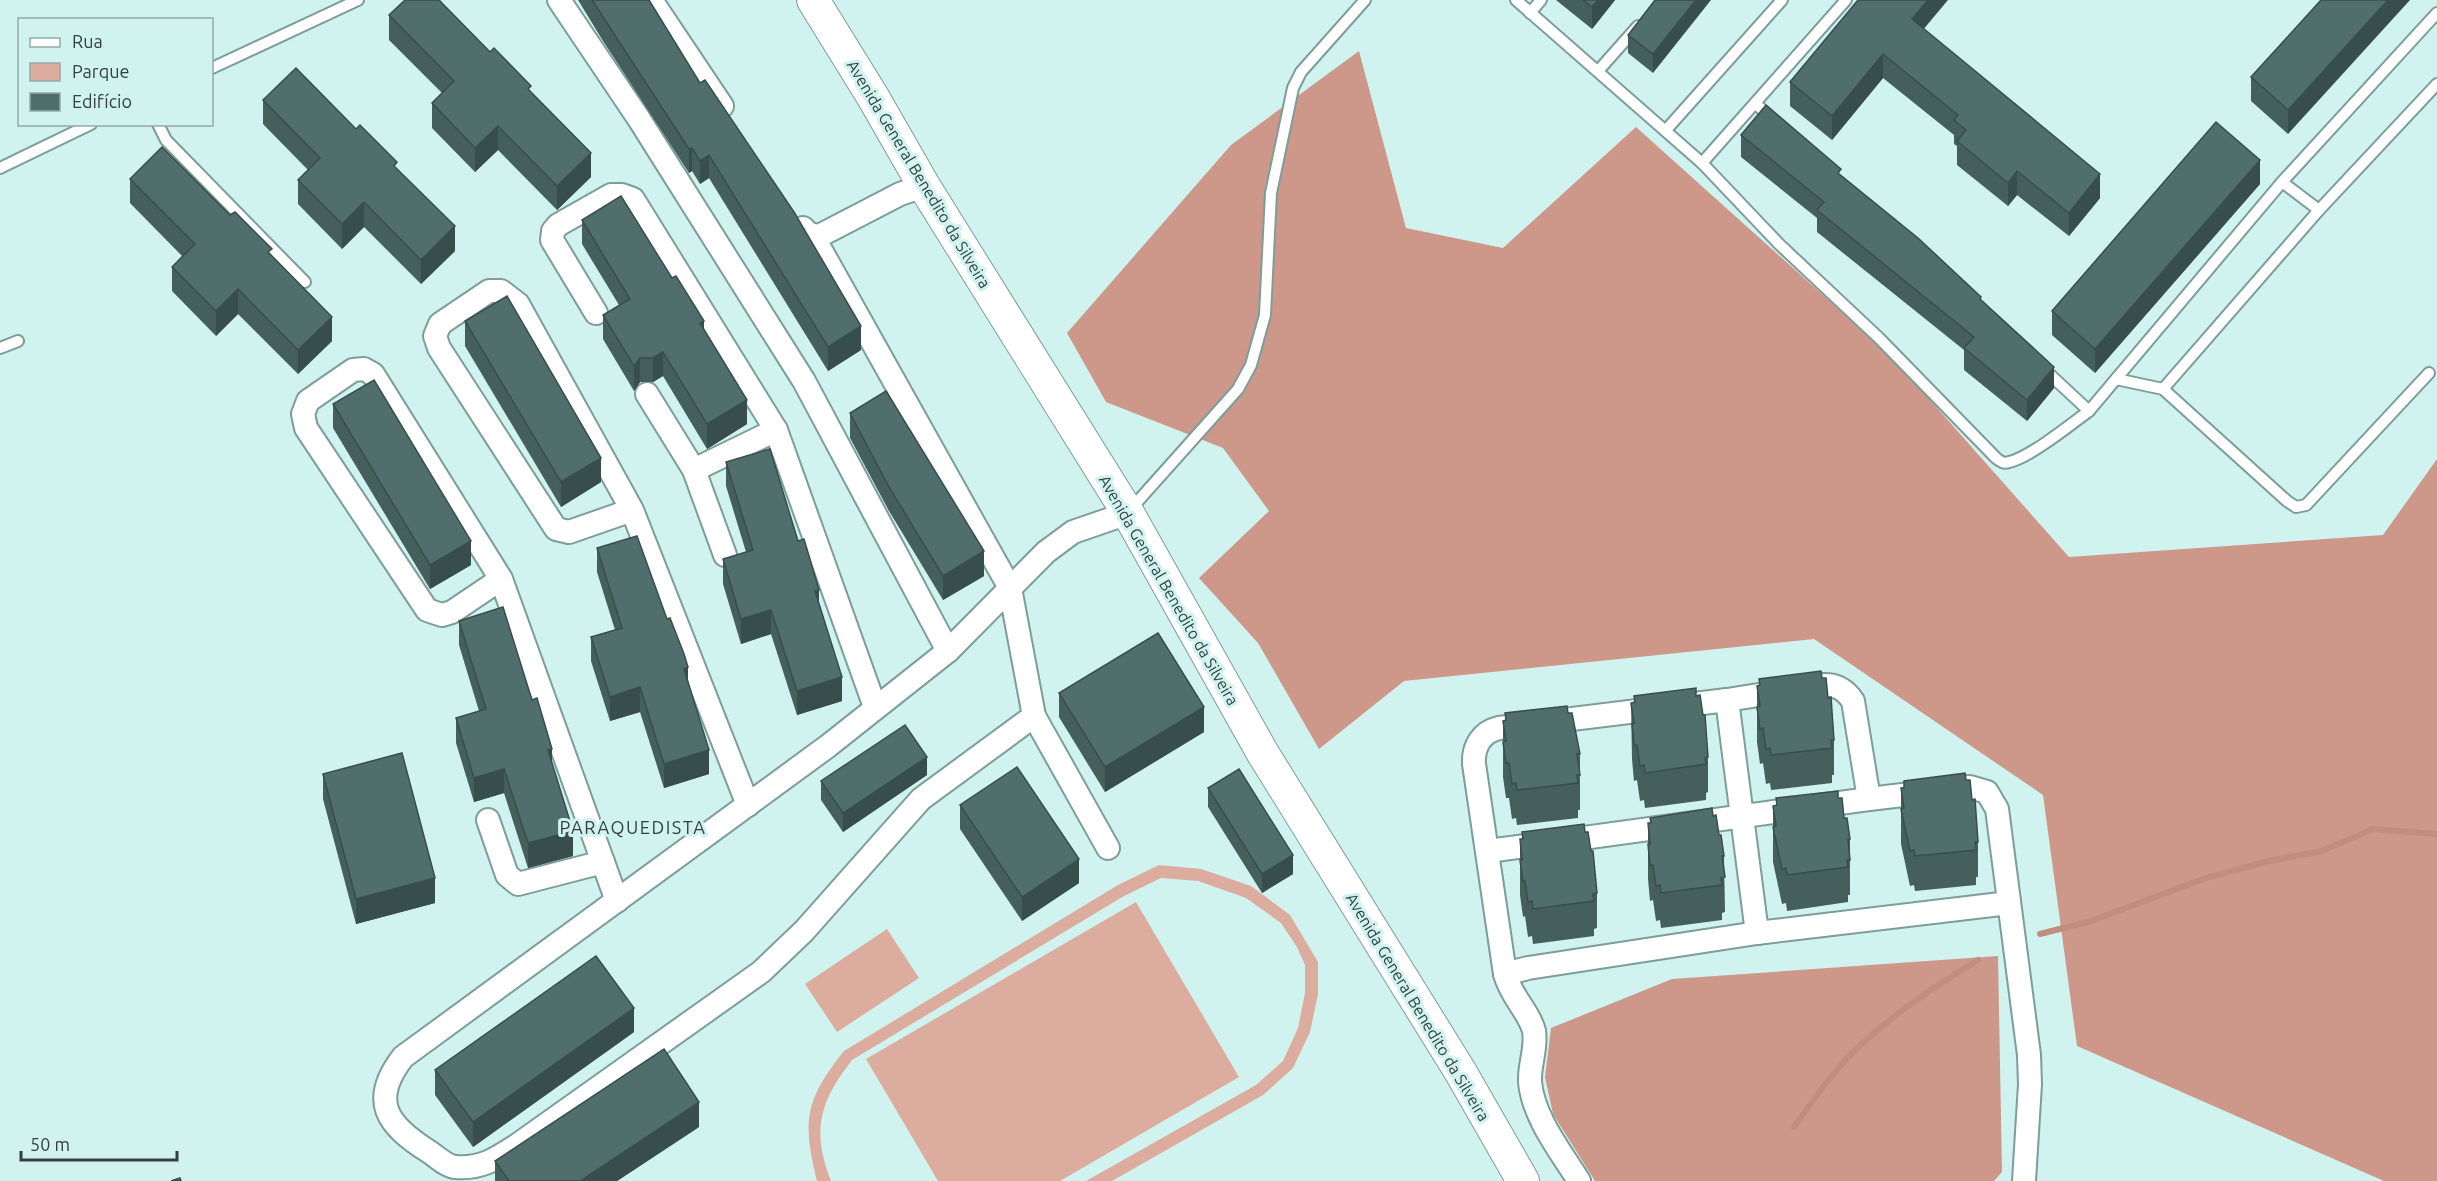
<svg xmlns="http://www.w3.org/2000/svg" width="2437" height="1181" font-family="Ubuntu,sans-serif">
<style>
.green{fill:#dcad9f}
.forest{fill:#cd9889}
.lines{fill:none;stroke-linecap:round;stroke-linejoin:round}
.stream{stroke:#c18d7e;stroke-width:6}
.service-casing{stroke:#7d9d9a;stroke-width:14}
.minor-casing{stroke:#7d9d9a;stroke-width:26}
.secondary-casing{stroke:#7d9d9a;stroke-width:34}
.service{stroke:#fff;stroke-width:10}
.minor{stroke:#fff;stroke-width:22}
.secondary{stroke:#fff;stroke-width:32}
.wall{fill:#455f5d}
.shaded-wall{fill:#384e4c}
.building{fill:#506f6c;stroke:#384e4c;stroke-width:1.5}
.labels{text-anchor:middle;stroke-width:6;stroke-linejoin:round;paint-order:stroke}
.street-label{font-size:16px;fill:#32403f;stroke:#d0f3ef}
.neighbourhood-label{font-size:18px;letter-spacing:1.5px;fill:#32403f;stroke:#d0f3ef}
</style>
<rect width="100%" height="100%" fill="#d0f3ef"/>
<g class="green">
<path d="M1159,865L1201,869L1251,886L1290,915L1318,962V994L1310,1032L1293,1068L1263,1095L1112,1181H1086L1256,1085L1283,1061L1298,1028L1305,993V965L1297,947L1281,923L1246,898L1198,881L1161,878L1124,896L852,1060C820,1101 811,1131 831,1181H817C802,1121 805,1100 844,1051L1118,885Z"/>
<path d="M1136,902L1239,1077L1060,1181H938L866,1059Z"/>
<path d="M887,929L919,978L837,1032L805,984Z"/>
</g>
<g class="forest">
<path d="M1359,51L1406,228L1503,248L1636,127L1892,357L2069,557L2383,535L2437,459V1181H2384L2077,1046L2043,795L1814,639L1404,681L1319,749L1258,643L1199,578L1269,511L1223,448L1106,402L1067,333L1231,145Z"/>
<path d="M1998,956L2002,1172L1994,1181H1595L1553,1114L1545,1077L1551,1028L1672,979Z"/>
</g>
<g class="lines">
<g class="stream">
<path d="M2040,934L2091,921L2206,878L2269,861L2322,851L2373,829L2437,834"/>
<path d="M1794,1127C1810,1106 1824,1083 1842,1064C1877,1025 1933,987 1978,960"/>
</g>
<defs>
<g id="service">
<path d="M1516,0L1702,163L1779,244L1879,338L1996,458C2000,461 2003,464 2009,462C2029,458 2070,425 2089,411"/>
<path d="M1530,13L1541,0"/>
<path d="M212,68L358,0"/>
<path d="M1598,71L1638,26"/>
<path d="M1756,104L1771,118"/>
<path d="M158,124L166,140L305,282"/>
<path d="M1666,130L1782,0"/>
<path d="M1702,163L1846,0"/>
<path d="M0,168L91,124"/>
<path d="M2319,210L2437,84"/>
<path d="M0,348L18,341"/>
<path d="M2045,370L2089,411L2282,182L2437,13"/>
<path d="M2116,379L2163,389L2287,501L2296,507L2306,505L2429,373"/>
<path d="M2163,389L2319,210L2282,182"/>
<path d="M1130,510L1238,389L1251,365L1265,315L1271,193L1293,88L1301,72L1365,0"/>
</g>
<g id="minor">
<path d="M559,0L639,119L804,381L948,651"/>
<path d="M651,0L722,106"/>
<path d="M803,228L809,234L819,236L900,194L924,186"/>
<path d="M813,236L1010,588L1034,716L1108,848"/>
<path d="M596,313L552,240L553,231L558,225L611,195H622L633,199L776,430L875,707"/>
<path d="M647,394L694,470L725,555"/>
<path d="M694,470L776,430"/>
<path d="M632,510L569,532L556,529L439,348L435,336L440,324L489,291H501L518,304L632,510L748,805"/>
<path d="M501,579L452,612L442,615L427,610L306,428L303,414L308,401L353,370L364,369L373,374L501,579L617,901"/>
<path d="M1727,700L1757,933"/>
<path d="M1034,716L921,799L804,931L761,972L516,1146C496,1159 481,1169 456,1167C447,1167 436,1156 428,1151C387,1125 369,1101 403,1057L828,746L948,651L1046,552L1073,532L1128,513"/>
<path d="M488,820L507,875L518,884L603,862"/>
<path d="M1488,851L1869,799L1970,787L1987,792L1997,809L2029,1055L2030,1084L2024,1181"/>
<path d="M1505,974L1528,968L1757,933L2009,903"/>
<path d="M1579,1181C1561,1152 1533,1117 1530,1082C1529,1065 1537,1048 1534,1031C1530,1013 1511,997 1505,974L1474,764C1473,746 1482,732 1499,728L1727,700L1822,685C1836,684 1845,689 1853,701L1869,799"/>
</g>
<path id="secondary" d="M813,0L873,97L924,186L1128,513L1262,752L1460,1071L1523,1181"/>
</defs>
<use href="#service" class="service-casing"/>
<use href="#minor" class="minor-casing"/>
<use href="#secondary" class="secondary-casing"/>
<use href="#service" class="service"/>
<use href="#minor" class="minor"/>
<use href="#secondary" class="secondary"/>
</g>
<g class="wall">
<path d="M578,0H649L861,350L828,371L709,178L700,184L692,171L689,173L603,41Z"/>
<path d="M1556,0H1615L1592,29Z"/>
<path d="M1655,0L1653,73L1628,53V35Z"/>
<path d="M2321,0L2288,134L2251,101V77Z"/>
<path d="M389,15L490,52L531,92L591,177L557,210L498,150L475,172L432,128V103L442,93L389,40Z"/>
<path d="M1924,29L2100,198L2069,236L2017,195L2008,206L1957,165V146L1954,144V135L1883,78L1832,140L1790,106V82Z"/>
<path d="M263,100L397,169L455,251L421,284L364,227L342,249L298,204V180L308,170L263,124Z"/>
<path d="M1741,135L1841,176L1981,300L2054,388L2027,421L1964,370V350L1817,232V218L1741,157Z"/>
<path d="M130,179L230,215L272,256L332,341L298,374L238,314L216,336L172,291V267L182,256L130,203Z"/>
<path d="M2260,184L2095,373L2052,335V311Z"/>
<path d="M582,220L672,278L704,329L747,424L707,449L663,376L653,382H640L634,391L603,339V315L619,305L582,244Z"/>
<path d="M465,321L601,482L561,507L465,346Z"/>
<path d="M333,404L471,565L430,589L333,428Z"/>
<path d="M850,413L984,576L943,600L889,511L850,438Z"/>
<path d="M726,462L798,541L819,604L842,701L797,715L771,634L741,644L723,584V559L746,552L726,486Z"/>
<path d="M597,548L688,681L709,774L664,788L640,712L610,721L591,661V637L615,630L597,572Z"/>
<path d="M459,621L532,700L552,763L573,856L528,868L504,793L474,802L456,743V718L479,711L459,645Z"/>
<path d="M1822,678L1834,740V775H1832V783L1771,790L1770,783L1766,784L1763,763L1760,764L1757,742V686H1759V679Z"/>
<path d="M1059,693L1204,732L1105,792L1059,717Z"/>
<path d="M1634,696H1696L1708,757V792L1706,793V800L1645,808L1644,800L1640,801L1637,780L1634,781L1632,759L1631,703H1634Z"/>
<path d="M1505,713H1568L1580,754V810H1578V818L1517,825L1516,818L1512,819L1509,798H1506L1503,777V721H1505Z"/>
<path d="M323,774L435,903L356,924L323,799Z"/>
<path d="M927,775L843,832L821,800V781Z"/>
<path d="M1904,781L1978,842V877H1976V885L1915,891L1914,885L1910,886L1901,844V788H1904Z"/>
<path d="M1208,788L1293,874L1262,893L1208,807Z"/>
<path d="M1776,798H1838L1850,839V895H1848V902L1787,911L1786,903L1782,904L1773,862V806H1776Z"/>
<path d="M960,805L1079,883L1022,921L960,829Z"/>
<path d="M1713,816L1724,856L1725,912L1722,913V920L1661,928L1660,920L1656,921L1653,900L1650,901L1648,879V823H1650V818Z"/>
<path d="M1522,832H1585L1597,893V928L1594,929V936L1533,944L1532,936L1528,937L1525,916L1523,917L1520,895V839H1522Z"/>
<path d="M634,1032L473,1147L435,1095V1070Z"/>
<path d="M699,1127L617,1181H495V1161Z"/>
</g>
<g class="shaded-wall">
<path d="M1598,0H1615L1592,29V7Z"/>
<path d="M1696,0H1711L1653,73V54Z"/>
<path d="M1928,0H1948L1912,43V19Z"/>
<path d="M2388,0H2410L2288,134V110Z"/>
<path d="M1883,54V78L1832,140V116Z"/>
<path d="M498,126V150L475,172V148Z"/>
<path d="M692,148V171L689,173V149Z"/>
<path d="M591,153V177L557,210V186Z"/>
<path d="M709,155V178L700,184V161Z"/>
<path d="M2260,160V184L2095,373V349Z"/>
<path d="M2017,171V195L2008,206V183Z"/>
<path d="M2100,174V198L2069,236V213Z"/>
<path d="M364,202V227L342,249V224Z"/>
<path d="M455,226V251L421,284V260Z"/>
<path d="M238,289V314L216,336V311Z"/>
<path d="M332,317V341L298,374V350Z"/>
<path d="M704,321V345L700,323Z"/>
<path d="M861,326V350L828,371V347Z"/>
<path d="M663,352V376L653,382V358Z"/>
<path d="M640,358V382L634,391V366Z"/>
<path d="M2054,367V388L2027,421V400Z"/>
<path d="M747,400V424L707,449V424Z"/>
<path d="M601,458V482L561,507V482Z"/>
<path d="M471,541V565L430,589V565Z"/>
<path d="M984,551V576L943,600V576Z"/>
<path d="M819,590V614L815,591Z"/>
<path d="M771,610V634L741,644V619Z"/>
<path d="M688,667V692L684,669Z"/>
<path d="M842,677V701L797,715V691Z"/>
<path d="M640,687V712L610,721V697Z"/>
<path d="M1204,707V732L1105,792V767Z"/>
<path d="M552,749V773L548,750Z"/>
<path d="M709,750V774L664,788V764Z"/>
<path d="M927,757V775L843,832V813Z"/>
<path d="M504,769V793L474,802V778Z"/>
<path d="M573,831V856L528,868V843Z"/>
<path d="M1293,855V874L1262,893V874Z"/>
<path d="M1079,859V883L1022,921V897Z"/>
<path d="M435,878V903L356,924V899Z"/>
<path d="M634,1008V1032L473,1147V1122Z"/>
<path d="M699,1102V1127L617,1181H580Z"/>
</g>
<g class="building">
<path d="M405,0H439L490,52L494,48L531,86L528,89L591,153L557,186L498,126L475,148L432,103L454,81L389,15Z"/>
<path d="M592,0H649L700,83L705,80L794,212L861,326L828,347L709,155L700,161L692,148L689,149Z"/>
<path d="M1583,0H1598L1592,7Z"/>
<path d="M1655,0H1696L1653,54L1628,35Z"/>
<path d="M1858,0H1928L1912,19L2100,174L2069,213L2017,171L2008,183L1957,141L1966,130L1954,120L1958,115L1883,54L1832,116L1790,82Z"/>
<path d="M2321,0H2388L2288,110L2251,77Z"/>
<path d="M296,68L356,129L360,125L397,162L394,166L455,226L421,260L364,202L342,224L298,180L320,158L263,100Z"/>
<path d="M1766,105L1841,169L1838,173L1918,238L1981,297L1980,299L2054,367L2027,400L1964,348L1974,337L1817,210L1824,202L1741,135Z"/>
<path d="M2216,122L2260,160L2095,349L2052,311Z"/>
<path d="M162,147L230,215L235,212L272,249L268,252L332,317L298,350L238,289L216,311L172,267L195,244L130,179Z"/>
<path d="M621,196L672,278L676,276L704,321L700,323L747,400L707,424L663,352L653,358H640L634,366L603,315L630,299L582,220Z"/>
<path d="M507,296L601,458L561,482L465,321Z"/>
<path d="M374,380L471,541L430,565L333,404Z"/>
<path d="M886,391L984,551L943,576L889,487L850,413Z"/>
<path d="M770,449L798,541L804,539L819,590L815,591L842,677L797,691L771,610L741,619L723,559L753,550L726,462Z"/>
<path d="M637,536L667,619L670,618L684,654L688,667L684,669L709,750L664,764L640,687L610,697L591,637L622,628L597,548Z"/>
<path d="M503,607L532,700L537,698L552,749L548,750L573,831L528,843L504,769L474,778L456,718L486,709L459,621Z"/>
<path d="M1158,633L1204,707L1105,767L1059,693Z"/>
<path d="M1821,671L1822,678H1826L1828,698L1831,697L1834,740H1831L1832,748L1771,755L1770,748L1766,749L1763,728L1760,729L1757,707L1760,706L1757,686L1760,685L1759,679Z"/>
<path d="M1696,688V696L1700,695L1703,715H1705L1708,757L1705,758L1706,764L1645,773L1644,765L1640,766L1637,745H1634L1632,724L1634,723L1631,703L1635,702L1634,696Z"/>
<path d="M1567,706L1568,713H1572L1580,754H1577L1580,775H1577L1578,783L1517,790L1516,783L1512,784L1509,763H1506L1503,742L1506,741L1503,721L1506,720L1505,713Z"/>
<path d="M905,725L927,757L843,813L821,781Z"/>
<path d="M402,753L435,878L356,899L323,774Z"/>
<path d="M1017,767L1079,859L1022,897L960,805Z"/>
<path d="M1239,769L1293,855L1262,874L1208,788Z"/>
<path d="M1965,773L1966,780H1970L1972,800L1975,799L1978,842H1975L1976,850L1915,856L1914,850L1910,851L1901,809L1904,808L1901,788H1904V781Z"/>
<path d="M1838,791V798H1842L1844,818H1847L1850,839H1848L1850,860H1847L1848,867L1787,875L1786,868L1782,869L1773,827L1776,826L1773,806L1777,805L1776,798Z"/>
<path d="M1712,808L1713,816L1716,815L1719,835H1721L1724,856H1722L1725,877L1721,878L1722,885L1661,893L1660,885L1656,886L1653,865L1650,866L1648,844H1650L1648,823H1651L1650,818Z"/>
<path d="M1584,824L1585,832H1588L1591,851H1593L1597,893L1593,894L1594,901L1533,909L1532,901L1528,902L1525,881L1523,882L1520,860H1522L1520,839H1523L1522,832Z"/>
<path d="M596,956L634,1008L473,1122L435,1070Z"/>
<path d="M664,1049L699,1102L580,1181H509L495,1161Z"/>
<path d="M180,1178L181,1181H171Z"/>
</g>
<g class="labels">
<g class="street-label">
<text transform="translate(919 174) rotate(59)" y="6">Avenida General Benedito da Silveira</text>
<text transform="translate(1169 590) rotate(60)" y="6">Avenida General Benedito da Silveira</text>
<text transform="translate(1418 1007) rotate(59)" y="6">Avenida General Benedito da Silveira</text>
</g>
<g class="neighbourhood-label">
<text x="633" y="834">PARAQUEDISTA</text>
</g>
</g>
<rect x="18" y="18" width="195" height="108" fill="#d0f3ef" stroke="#91aba9" stroke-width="1.5"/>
<rect x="30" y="38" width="30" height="9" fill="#ffffff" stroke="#91aba9" stroke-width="1.5"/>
<text x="72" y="48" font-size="18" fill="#32403f">Rua</text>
<rect x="30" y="63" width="30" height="18" fill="#dcad9f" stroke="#91aba9" stroke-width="1.5"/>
<text x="72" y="78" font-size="18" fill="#32403f">Parque</text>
<rect x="30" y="93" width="30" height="18" fill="#506f6c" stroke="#91aba9" stroke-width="1.5"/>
<text x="72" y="108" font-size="18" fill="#32403f">Edifício</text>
<path d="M21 1151v9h156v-9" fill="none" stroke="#32403f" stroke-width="3"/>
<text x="30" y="1151" font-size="18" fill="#32403f" stroke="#d0f3ef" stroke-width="4.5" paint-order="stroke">50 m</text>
</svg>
